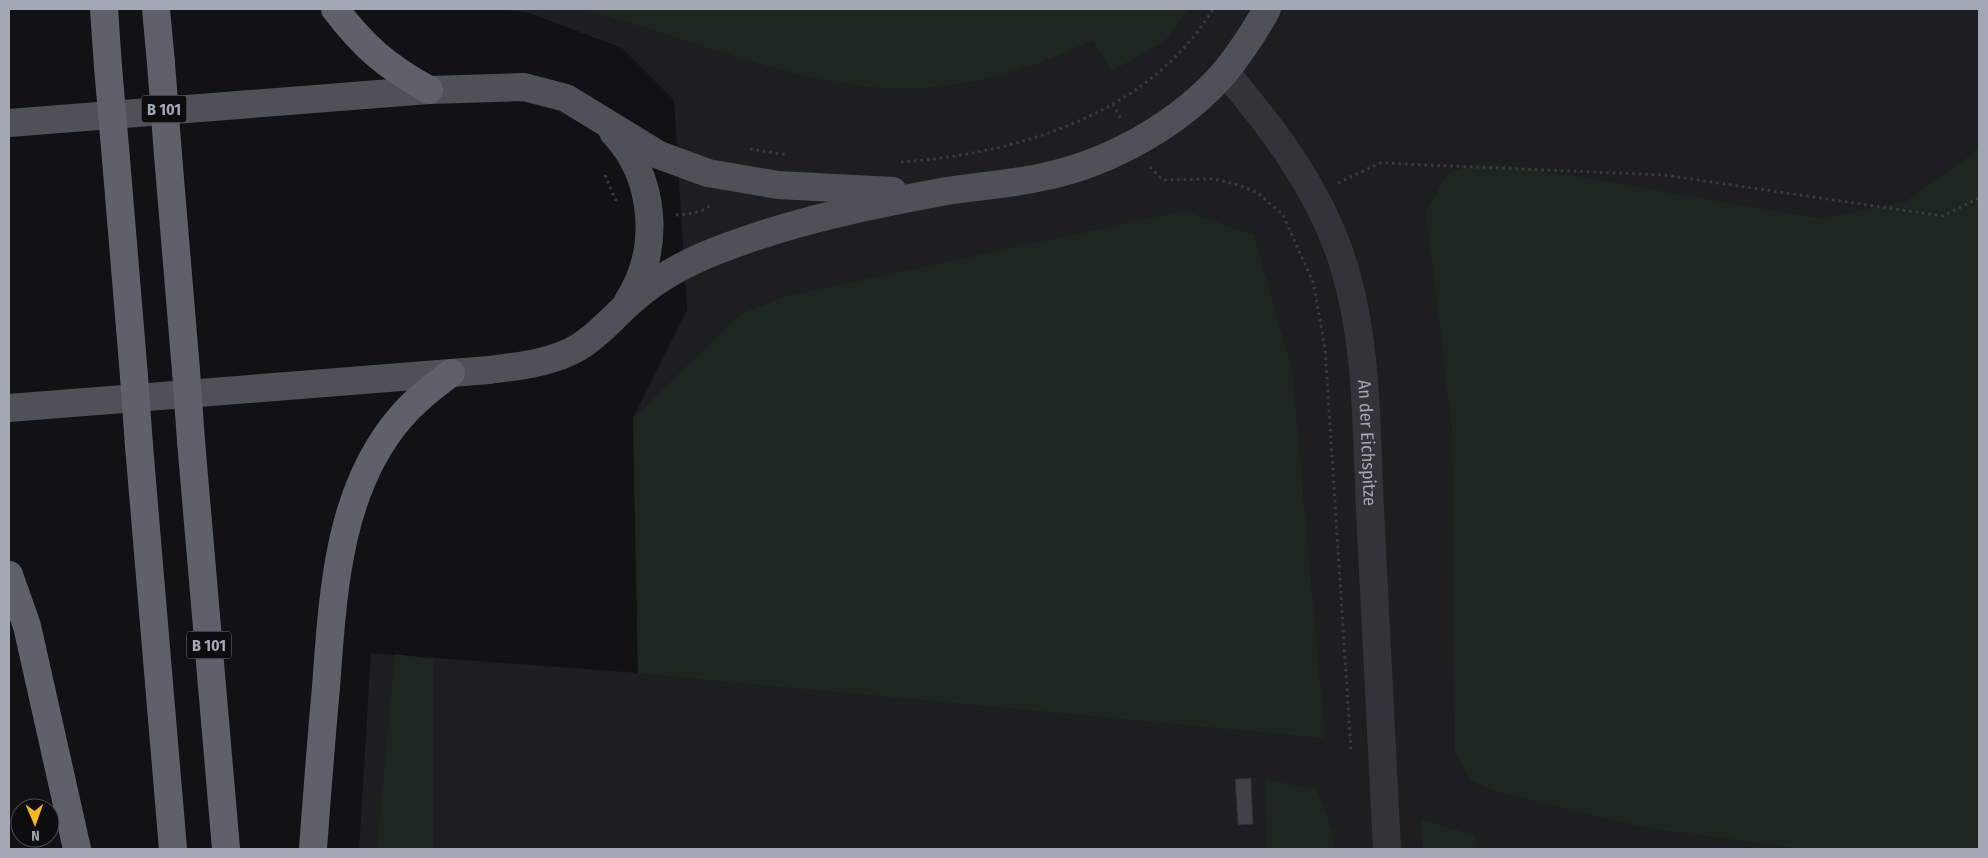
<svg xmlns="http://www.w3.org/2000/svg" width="1988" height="858" font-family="'Fira Sans Condensed',sans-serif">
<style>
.built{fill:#1e1e21}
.green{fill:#1e2620}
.building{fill:#414247;stroke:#2c2c30}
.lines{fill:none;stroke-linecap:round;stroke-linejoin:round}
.path{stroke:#393b40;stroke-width:3;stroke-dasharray:2.5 4;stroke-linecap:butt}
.minor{stroke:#333439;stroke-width:28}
.major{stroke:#4f5158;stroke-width:28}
.highway{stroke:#5f616a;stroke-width:28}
.highway-bridge{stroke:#5f616a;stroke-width:28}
.labels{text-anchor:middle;stroke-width:4;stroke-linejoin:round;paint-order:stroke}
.shield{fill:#0d0d0f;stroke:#767a82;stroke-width:1}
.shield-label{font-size:16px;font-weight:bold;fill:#a3a8b4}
.street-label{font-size:18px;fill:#a3a8b4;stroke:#0d0d0f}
</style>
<rect width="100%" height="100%" fill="#121214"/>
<path class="built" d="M499,9H1979V849H359L371,653L638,673L633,418L687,310L674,100L622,48L529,13Z"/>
<g class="green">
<path d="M582,9H1188L1165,41L1112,71L1093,40C1028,71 958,92 885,88C784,82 680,34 582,9Z"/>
<path d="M1979,146V849H1805L1642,827L1495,791L1472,781L1455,753L1452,428L1426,212L1448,173L1484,161L1822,219L1907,201L1975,152Z"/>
<path d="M1184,211L1254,235L1292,371L1325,738L638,673L633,418L741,314L784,297Z"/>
<path d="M395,654L433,659V849H377Z"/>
<path d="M1265,780L1317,789L1332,830L1333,849H1267Z"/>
<path d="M1421,819L1475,836L1476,849H1423Z"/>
</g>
<path class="building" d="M1251,778L1253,824L1238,825L1235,779Z"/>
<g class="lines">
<g class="path">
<path d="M1113,104L1121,119"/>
<path d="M750,149L788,155"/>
<path d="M901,162C1017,154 1150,114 1213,9"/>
<path d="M1150,167L1163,180L1215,179L1238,185L1258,193L1283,215L1313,282L1325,348L1351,751"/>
<path d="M605,175L616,201"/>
<path d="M1338,183L1380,163L1664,175L1943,216L1979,198"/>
<path d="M676,215C689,214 702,213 712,204"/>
</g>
<path class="minor" id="s1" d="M1225,72C1272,127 1316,185 1340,254C1368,336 1366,425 1370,510C1376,623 1381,736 1387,849"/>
<g class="major">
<path d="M9,123L429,90L524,87L566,98L659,155L708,173L778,185L893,191"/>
<path d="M613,132C656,177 661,250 628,301"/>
<path d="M9,408L489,370C519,366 552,363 579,347C605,331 622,306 646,289C671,270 701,256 729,246C796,221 866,206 936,193C973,186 1010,185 1047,176C1112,162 1181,123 1225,72C1241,52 1255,31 1267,9"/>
</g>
<g class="highway">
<path d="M104,9L108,67"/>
<path d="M156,9L161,63"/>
<path d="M335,9C364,47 386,66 429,90"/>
<path d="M168,155L186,371"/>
<path d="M116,159L134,376"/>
<path d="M191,441L226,849"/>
<path d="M139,446L173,849"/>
<path d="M9,575L27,626L77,849"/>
<path d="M313,849C317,795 321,741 326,687C333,595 337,492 400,418C415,400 433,387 451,373"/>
</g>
<g class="highway-bridge">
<path d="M161,63L168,155"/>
<path d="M108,67L116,159"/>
<path d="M186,371L191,441"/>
<path d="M134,376L139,446"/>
</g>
</g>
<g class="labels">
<g class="shield">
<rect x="141.5" y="95.5" width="45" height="27" rx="4"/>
<rect x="186.5" y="631.5" width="45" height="27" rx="4"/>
</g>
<g class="shield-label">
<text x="164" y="115">B 101</text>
<text x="209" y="651">B 101</text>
</g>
<g class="street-label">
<text dy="6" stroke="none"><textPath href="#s1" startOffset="408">An der Eichspitze</textPath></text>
</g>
</g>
<rect width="1988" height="858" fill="none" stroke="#a3a8b4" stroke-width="20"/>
<g transform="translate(35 823) rotate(178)"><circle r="24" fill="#0d0d0f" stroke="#494b51"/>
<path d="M0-4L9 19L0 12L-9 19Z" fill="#f3b92b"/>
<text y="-8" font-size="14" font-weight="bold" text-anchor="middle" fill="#a3a8b4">N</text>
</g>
</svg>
